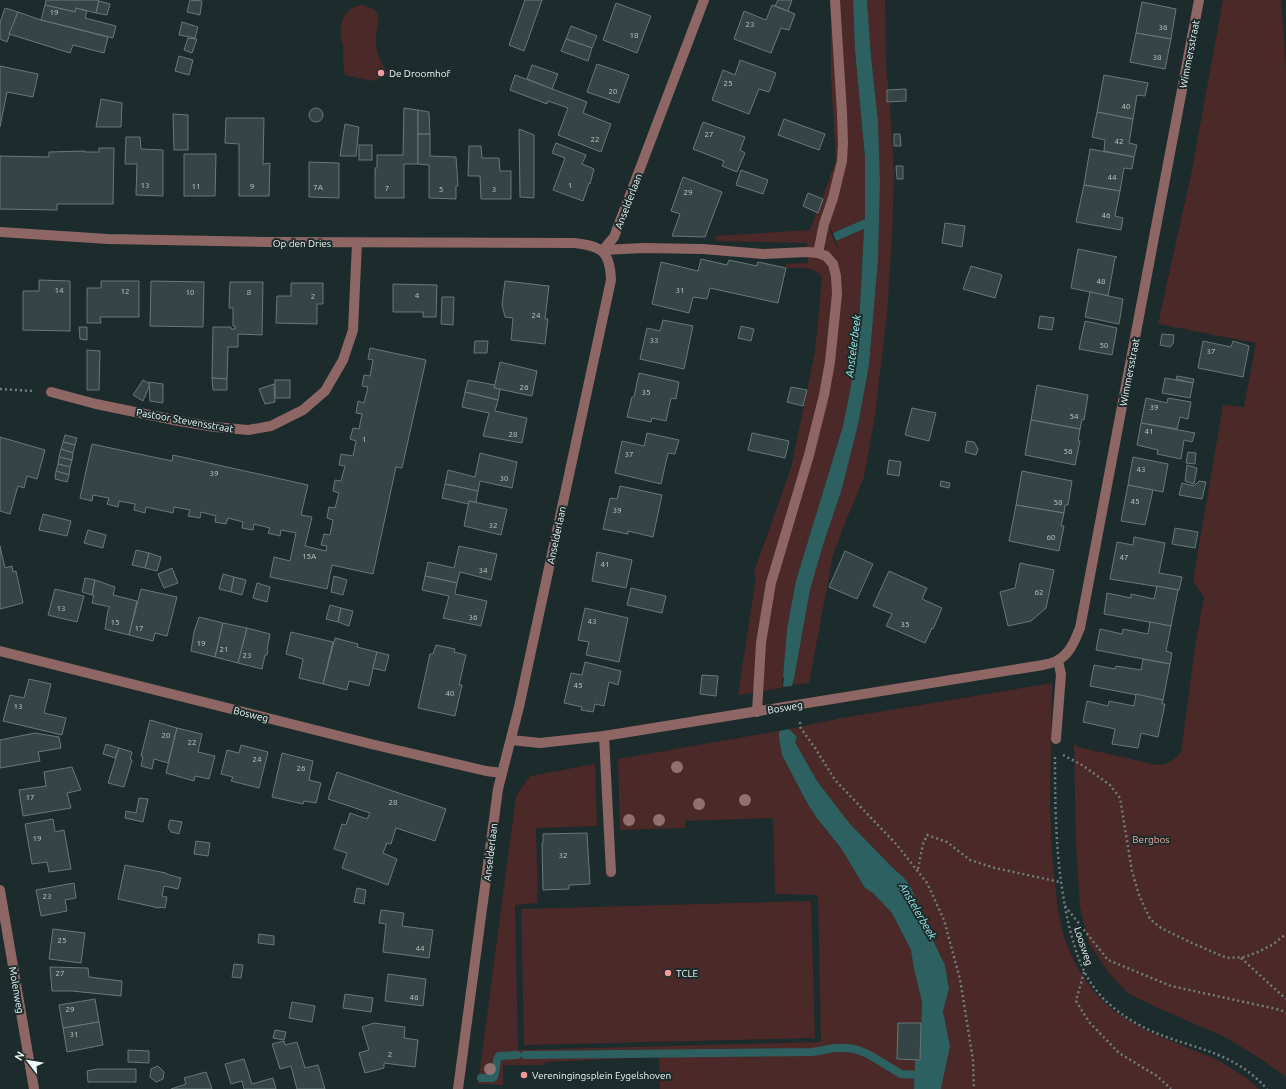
<svg xmlns="http://www.w3.org/2000/svg" width="1286" height="1089" font-family="Ubuntu,sans-serif">
<style>
.green{fill:#4a2928}
.water{fill:#2d6060}
.lines{fill:none;stroke-linecap:round;stroke-linejoin:round}
.stream{stroke:#2d6060;stroke-width:8}
.building{fill:#354545;stroke:#677978}
.path{stroke:#717e7e;stroke-width:2.5;stroke-dasharray:2 3;stroke-linecap:butt}
.lane{stroke:#8e6664;stroke-width:10}
.street{stroke:#8e6664;stroke-width:10}
.tree{fill:#91716f}
.poi-dot{fill:#f59b97;stroke:#1c2b2b;stroke-width:1.5}
.labels{text-anchor:middle;stroke-width:4;stroke-linejoin:round;paint-order:stroke}
.number-label{font-size:8px;fill:#bfcaca}
.street-label{font-size:10px;fill:#edf7f7;stroke:#1c2b2b}
.poi-label{font-size:10px;fill:#edf7f7;stroke:#1c2b2b;text-anchor:start}
.park-label{font-size:10px;fill:#f1aaa6;stroke:#1c2b2b}
.water-label{font-size:11px;font-style:italic;fill:#99f1f0;stroke:#1c2b2b}
</style>
<rect width="100%" height="100%" fill="#1c2b2b"/>
<g class="green">
<path d="M831,0H853L855,50L865,158V219L833,233L829,225H828L837,248L838,247L836,241L864,229L859,326L850,391L843,426L811,532L787,629L782,688L738,695L756,577L754,575V572L791,468L815,352L822,278C816,265 798,268 786,268V264L808,263L807,243L717,241L714,236L810,230L836,161L831,77Z"/>
<path d="M867,0H885L886,63L890,109L894,172L892,237L887,314L875,415L864,477L845,523L833,555L809,683L793,685L810,590L823,545L841,492L858,425L869,365L878,260L880,181L878,121L871,56Z"/>
<path d="M1223,0H1281L1286,68V1077L1261,1059L1225,1037L1167,1012L1129,994L1109,973L1089,944L1080,907L1076,845L1074,743L1078,747L1157,765C1168,765 1174,760 1181,752L1196,641L1204,597L1193,581L1223,405L1244,407L1256,343L1158,324L1191,175Z"/>
<path d="M362,5C388,11 375,24 376,42C376,55 382,65 389,74L373,81L345,75C342,64 344,56 343,47C343,44 341,41 341,38C339,22 345,7 362,5Z"/>
<path d="M1052,683L1050,806L1052,856L1058,910L1064,938L1076,965L1093,991L1111,1009L1147,1031L1220,1061L1245,1077L1259,1089H941L950,1046L943,1011L949,989L945,965L941,957L924,921L910,885L903,877L893,868L850,824L817,781L795,742L797,737L789,729L842,718Z"/>
<path d="M779,731V735L782,755L806,801L816,817L841,848L865,888L873,893L892,913L912,950L922,1002L921,1023H898L897,1059L915,1060L914,1089H660L659,1057L545,1062L546,1089L545,1065H503V1085L478,1084L516,796L530,776L595,764L597,826L536,828L538,903L515,905L518,1050L821,1042L818,895L775,894L773,818L685,821V828L620,830L618,759Z"/>
<path d="M811,901L815,1038L524,1045L521,909Z"/>
</g>
<g class="water">
<path d="M853,0H867L871,56L878,121L880,181L878,260L869,365L858,425L841,492L823,545L810,590L794,679L792,686L783,687L784,677H783L787,629L796,581L843,426L850,391L859,326L864,229L836,241L833,233L865,219V158L855,50Z"/>
<path d="M789,729L797,737L795,742L817,781L850,824L893,868L903,877L910,885L924,921L941,957L945,965L949,989L943,1011L950,1046L941,1089H914L915,1060H920L922,1002L914,969L911,950L892,913L873,893L865,888L841,848L816,817L806,801L782,755L779,738V731Z"/>
</g>
<g class="lines">
<g class="stream">
<path d="M525,1055L813,1052L834,1048H848L858,1050L868,1054L901,1074L921,1075L924,1073"/>
<path d="M481,1078H493C498,1071 494,1063 499,1056L517,1055"/>
</g>
</g>
<g class="building">
<path d="M46,0H96L99,1L96,13L76,8L75,12L45,5Z"/>
<path d="M190,0L202,1L200,15L187,12Z"/>
<path d="M525,0H542L524,51L509,45Z"/>
<path d="M778,0H792L788,11L775,6Z"/>
<path d="M99,1L110,4L107,15L96,13Z"/>
<path d="M1142,2L1176,9L1171,39L1136,33Z"/>
<path d="M616,3L651,16L637,53L603,40Z"/>
<path d="M45,5L75,12L76,8L87,11L85,18L116,26L113,38L41,20Z"/>
<path d="M772,5L795,14L789,30L781,28L771,53L734,39L744,11L766,20Z"/>
<path d="M5,8L18,12L7,42L0,39V23Z"/>
<path d="M18,12L41,20L108,37L104,53L73,45L70,53L9,34Z"/>
<path d="M182,22L198,27L195,38L179,35Z"/>
<path d="M571,26L597,36L592,48L566,39Z"/>
<path d="M1136,33L1171,39L1165,69L1130,62Z"/>
<path d="M188,38L197,39L192,53L184,50Z"/>
<path d="M566,39L592,48L588,61L561,51Z"/>
<path d="M179,56L193,60L189,75L175,71Z"/>
<path d="M740,60L776,73L769,92L759,89L749,114L712,100L723,70L735,75Z"/>
<path d="M597,64L629,75L619,103L587,92Z"/>
<path d="M532,65L558,74L552,89L527,79Z"/>
<path d="M0,66L38,74L33,97L7,92L0,127Z"/>
<path d="M515,75L587,102L583,113L611,124L601,152L558,135L568,108L548,101L547,104L510,90Z"/>
<path d="M1104,75L1148,83L1145,96L1137,95L1133,119L1097,112Z"/>
<path d="M906,89V101L887,102V90Z"/>
<path d="M101,99L122,103L121,127H96Z"/>
<circle cx="316" cy="115" r="7"/>
<path d="M404,108L418,110V164H404V198H375V168H377V155H403Z"/>
<path d="M418,110L429,112L430,134H418Z"/>
<path d="M1097,112L1133,119L1129,143L1137,145L1134,157L1104,151L1105,140L1092,137Z"/>
<path d="M173,114L188,115V150H174Z"/>
<path d="M226,118H264L263,164L270,163L269,196H239V144L225,143Z"/>
<path d="M784,119L825,134L819,150L778,135Z"/>
<path d="M703,122L745,137L740,150L745,153L737,172L722,166L724,161L693,149Z"/>
<path d="M345,124L359,127L356,156H340Z"/>
<path d="M519,129L534,135V198L520,197Z"/>
<path d="M418,134H430V156L456,157L458,186H456V199L429,198V165L418,164Z"/>
<path d="M894,134H900L901,146H894Z"/>
<path d="M126,137H140L141,149L163,150V196L136,195L137,164H125Z"/>
<path d="M556,143L586,155L582,164L594,169L590,184L589,183L583,201L553,190L565,158L552,153Z"/>
<rect x="359" y="145" width="13" height="15"/>
<path d="M469,146H481L482,158H499L500,171H511V199H481L480,176H468Z"/>
<path d="M99,148H114L113,204H57V210L0,209V156L49,157V152L85,151V152H99Z"/>
<path d="M1090,149L1134,157L1132,169L1124,168L1120,191L1084,185Z"/>
<path d="M184,154H216L215,196H184Z"/>
<path d="M309,162L339,163V198L309,197Z"/>
<path d="M896,166H903V179H897Z"/>
<path d="M741,170L768,180L763,194L736,185Z"/>
<path d="M683,177L722,192L705,237L672,236L680,214L671,211Z"/>
<path d="M1084,185L1120,191L1115,216L1123,218L1121,230L1076,222Z"/>
<path d="M808,193L823,199L818,213L803,206Z"/>
<path d="M945,223L965,226L962,247L942,243Z"/>
<path d="M1078,249L1117,257L1115,258L1108,296L1071,288Z"/>
<path d="M701,259L727,265L729,260L757,266L758,262L786,268L778,303L710,288L707,299L693,297L689,313L652,304L661,262L698,271Z"/>
<path d="M971,266L1002,275L995,298L963,289Z"/>
<path d="M39,280L70,281V331L23,330V291H39Z"/>
<path d="M101,281H139V317H100L101,323H87V288H101Z"/>
<path d="M151,281L204,282L203,327L150,326Z"/>
<path d="M505,281L549,286L545,319H548L545,344L511,340L513,318L505,317L502,305Z"/>
<path d="M230,282H263L262,335L238,334V347H228L227,379L212,378L213,327H231V329H235V326H233V308H229Z"/>
<path d="M291,283H323V304H317V324L276,323L277,296H291Z"/>
<path d="M393,284L437,285L436,317H423V312H393Z"/>
<path d="M1090,292L1123,299L1119,324L1085,317Z"/>
<path d="M442,297H454L453,325L441,324Z"/>
<path d="M1040,316L1054,318L1052,330L1038,328Z"/>
<path d="M663,320L693,326L684,369L640,359L647,328L660,331Z"/>
<path d="M1085,321L1117,328L1112,355L1079,349Z"/>
<path d="M741,326L754,329L751,341L738,338Z"/>
<path d="M79,327H87V340L80,339Z"/>
<path d="M1162,334L1174,335L1173,344L1170,347L1160,345Z"/>
<path d="M475,341H488L487,353H474Z"/>
<path d="M1203,341L1231,347L1233,341L1249,346L1243,377L1198,368Z"/>
<path d="M370,348L426,360L402,468L396,467L373,574L332,565L327,589L270,577L274,557L290,561L296,533L281,530L280,536L268,533L270,528L254,524L253,530L242,528L243,522L228,518L226,524L215,522L216,516L201,512L200,518L188,516L190,510L174,507L173,513L146,507L145,513L134,510L135,504L119,501L118,507L107,504L109,498L93,495L92,501L80,498L92,444L172,461L173,455L308,485L301,515L312,517L305,546L326,551L327,546L321,545L324,534L330,535L333,520L327,518L329,507L335,508L339,493L333,491L335,480L341,481L345,466L339,465L341,454L353,456L356,441L350,439L353,428L359,429L362,414L356,413L358,401L364,403L368,387L362,386L364,375L370,376L373,360L368,359Z"/>
<path d="M87,350L100,351L99,390H87Z"/>
<path d="M500,362L537,371L532,396L494,388Z"/>
<path d="M639,373L679,382L676,399L671,398L666,421L652,418L651,422L627,417L632,397H634Z"/>
<path d="M1177,376L1194,379L1193,383L1176,379Z"/>
<path d="M212,378L227,379V390H213Z"/>
<path d="M1165,378L1193,383L1190,398L1162,393Z"/>
<path d="M143,380L150,384L143,401L133,395Z"/>
<rect x="275" y="380" width="15" height="18"/>
<path d="M468,380L495,385L494,388L500,389L498,400L465,392Z"/>
<path d="M149,382L163,384V403L150,401Z"/>
<path d="M274,384L275,402L265,404L259,389Z"/>
<path d="M1037,385L1088,395L1084,420L1082,419L1080,429L1031,420Z"/>
<path d="M791,387L807,390L803,406L787,402Z"/>
<path d="M465,392L498,400L495,411L527,418L522,443L483,436L489,413L462,407Z"/>
<path d="M1146,398L1167,403L1168,398L1191,402L1188,419L1180,417L1177,429L1141,423Z"/>
<path d="M912,408L936,413L929,441L905,435Z"/>
<path d="M1031,420L1080,429L1078,441H1080L1075,465L1025,455Z"/>
<path d="M1141,423L1195,433L1192,442L1184,440L1181,459L1157,454L1158,450L1137,445Z"/>
<path d="M647,433L679,440L675,454L668,453L661,484L615,473L622,441L644,446Z"/>
<path d="M752,433L789,441L785,458L748,450Z"/>
<path d="M65,435L77,438L75,445L63,442Z"/>
<path d="M0,437L45,450L37,479L27,476L24,488L18,486L10,514L0,511Z"/>
<path d="M967,441L974,442L978,449L976,455L965,452Z"/>
<path d="M63,442L75,445L73,453L61,449Z"/>
<path d="M61,449L73,453L72,460L59,457Z"/>
<path d="M1188,452L1196,453L1195,464L1186,463Z"/>
<path d="M480,453L517,462L512,488L480,481L478,491L445,484L448,470L475,477Z"/>
<path d="M59,457L72,460L70,467L58,464Z"/>
<path d="M1133,457L1168,464L1163,492L1128,485Z"/>
<path d="M889,460L901,462L899,476L887,474Z"/>
<path d="M58,464L70,467L69,475L56,471Z"/>
<path d="M1187,465L1197,468L1194,484L1185,481Z"/>
<path d="M56,471L69,475L67,482L55,479Z"/>
<path d="M1022,471L1072,481L1068,505H1065L1064,513L1016,505Z"/>
<path d="M941,481L950,483L949,488L940,486Z"/>
<path d="M1199,481L1206,482L1202,499L1179,495L1182,483L1194,486Z"/>
<path d="M445,484L478,491L476,502L469,501L468,504L442,498Z"/>
<path d="M1128,485L1153,490L1145,525L1121,521Z"/>
<path d="M620,486L662,495L653,537L628,531V534L603,529L610,498L617,499Z"/>
<path d="M469,501L507,509L501,535L464,526Z"/>
<path d="M1016,505L1064,513L1061,526H1064L1059,551L1009,541Z"/>
<path d="M43,514L71,521L67,536L39,530Z"/>
<path d="M1175,528L1198,532L1195,548L1172,544Z"/>
<path d="M88,530L106,535L103,548L84,543Z"/>
<path d="M1134,537L1165,543L1159,573L1182,577L1179,590L1110,579L1117,542L1133,545Z"/>
<path d="M0,546L5,568L12,566L13,572L16,571L23,603L0,609Z"/>
<path d="M459,546L497,554L491,580L460,572L457,583L425,576L428,562L454,568Z"/>
<path d="M136,550L149,553L145,568L132,565Z"/>
<path d="M845,551L873,564L857,599L829,587Z"/>
<path d="M597,552L632,560L626,588L592,581Z"/>
<path d="M149,553L161,557L157,571L145,568Z"/>
<path d="M1020,563L1054,570L1046,608L1031,621L1008,626L1000,592L1015,588Z"/>
<path d="M172,568L178,583L164,588L158,574Z"/>
<path d="M889,571L927,588L922,599L942,608L933,629L932,628L925,643L886,626L892,614L873,606Z"/>
<path d="M223,574L234,577L231,592L219,589Z"/>
<path d="M334,576L347,580L343,595L331,592Z"/>
<path d="M425,576L457,583L455,594L487,601L481,626L443,618L449,596L422,590Z"/>
<path d="M234,577L246,580L242,595L231,592Z"/>
<path d="M85,578L95,580L92,595L82,592Z"/>
<path d="M95,580L115,587L113,595L137,601L129,635L105,629L108,610L110,607L92,603L94,595H92Z"/>
<path d="M257,583L270,587L267,602L253,598Z"/>
<path d="M1157,586L1178,590L1171,626L1104,614L1107,593L1131,598V594L1154,599Z"/>
<path d="M631,588L666,596L662,613L627,605Z"/>
<path d="M55,589L84,596L77,622L48,615Z"/>
<path d="M141,589L177,597L167,636L155,633L153,641L129,635Z"/>
<path d="M330,605L341,608L338,622L326,619Z"/>
<path d="M341,608L353,611L349,626L338,622Z"/>
<path d="M585,608L628,618L619,662L586,655L589,642L578,640Z"/>
<path d="M199,617L223,623L215,657L191,651L194,632Z"/>
<path d="M1150,622L1171,626L1166,651L1172,653L1170,664L1096,650L1100,629L1122,634L1123,629L1148,634Z"/>
<path d="M223,623L247,628L238,663L215,657Z"/>
<path d="M247,628L270,634L267,650L268,651L267,655H265L262,669L238,663Z"/>
<path d="M291,632L333,642L323,684L299,678L303,659L286,654Z"/>
<path d="M335,638L358,644L357,647L377,652L369,686L349,681L347,690L323,684Z"/>
<path d="M436,645L455,649L454,652L466,655L459,685H462L455,716L418,708L430,654H433Z"/>
<path d="M377,652L389,655L385,671L373,668Z"/>
<path d="M1143,659L1170,664L1163,700L1090,686L1094,665L1115,669L1116,666L1141,670Z"/>
<path d="M585,662L621,671L618,685L609,682L604,706L595,704L593,712L581,710L582,707L564,703L571,673L582,675Z"/>
<path d="M702,675L718,676L716,696L700,694Z"/>
<path d="M29,679L51,684L44,713L66,718L62,735L3,721L10,695L24,698Z"/>
<path d="M1136,694L1163,700L1162,704H1165L1158,737L1141,733L1138,748L1112,744L1115,729L1083,722L1087,701L1108,706L1109,701L1134,706Z"/>
<path d="M150,720L177,728L168,763L154,759L152,769L141,766L143,757L141,756Z"/>
<path d="M177,728L202,734L198,752L215,756L209,779L195,776L194,781L166,773Z"/>
<path d="M35,733L59,737L61,748L38,752L40,761L0,768V740Z"/>
<path d="M106,744L119,748L115,758L103,754Z"/>
<path d="M241,745L268,752L259,788L231,781L233,777L221,774L227,750L239,753Z"/>
<path d="M119,748L132,752L130,759L132,760L124,787L108,783Z"/>
<path d="M282,753L313,761L309,780L321,783L316,803L304,801L303,804L272,797Z"/>
<path d="M72,767L81,790L67,793L71,808L23,816L19,790L46,786L44,772Z"/>
<path d="M337,772L446,809L435,841L396,828L391,844L387,843L383,853L397,859L388,885L342,868L347,853L334,849L342,824L346,825L350,813L367,819L370,813L328,799Z"/>
<path d="M139,798L148,799L143,822L125,818L126,811L136,813Z"/>
<path d="M53,819L55,832L64,830L71,869L49,872L47,862L32,864L25,824Z"/>
<path d="M170,820L182,822L179,834L171,832L168,827Z"/>
<path d="M587,833L590,884L569,885V889L543,890L542,843H543V834Z"/>
<path d="M196,841L210,843L208,856L194,854Z"/>
<path d="M125,865L166,873V874L181,878L178,889L164,886L162,896L167,897L165,908L159,907V908L118,899Z"/>
<path d="M74,883L76,898L65,900L67,911L41,916L36,890Z"/>
<path d="M357,888L366,890L364,904L354,902Z"/>
<path d="M381,910L404,913L402,926L433,930L429,958L383,952L386,924L379,923Z"/>
<path d="M53,929L85,933L81,963L49,959Z"/>
<path d="M259,934L274,936V945L258,943Z"/>
<path d="M234,964L243,965L241,978L232,977Z"/>
<path d="M50,967L88,968L89,977L122,981L121,996L72,991H52Z"/>
<path d="M388,974L426,979L423,1006L385,1001Z"/>
<path d="M345,994L373,998L371,1012L343,1008Z"/>
<path d="M95,999L99,1022L63,1028L59,1005Z"/>
<path d="M292,1002L315,1006L312,1022L289,1018Z"/>
<path d="M99,1022L103,1045L67,1052L63,1028Z"/>
<path d="M374,1023L405,1027L404,1038L418,1040L415,1067L384,1063V1068L365,1073L359,1053L369,1050L362,1027Z"/>
<path d="M898,1023H921L920,1060L897,1059Z"/>
<path d="M275,1030L286,1032L284,1040L273,1038Z"/>
<path d="M284,1041L285,1045L297,1042L305,1068L318,1065L325,1089H297L291,1066L280,1069L272,1044Z"/>
<path d="M128,1050L149,1051V1063L128,1062Z"/>
<path d="M244,1059L252,1084L273,1078L276,1089H244L242,1081L231,1084L225,1064Z"/>
<path d="M158,1066L164,1072L163,1079L156,1082L150,1077L151,1069Z"/>
<path d="M97,1069H136V1082H88L87,1071Z"/>
<path d="M206,1072L212,1089H171L186,1084L184,1078Z"/>
</g>
<g class="lines">
<g class="path">
<path d="M0,389L33,391"/>
<path d="M800,722V727L815,748L835,780L897,845L927,883L944,920L960,979L973,1060L974,1089"/>
<path d="M1063,755L1082,765L1110,785L1120,798L1132,871L1139,895L1150,919L1161,928L1192,943L1227,958L1245,957L1258,952L1272,945L1286,934"/>
<path d="M1055,757C1055,816 1056,869 1069,926C1075,949 1081,971 1096,990C1109,1007 1130,1021 1149,1030C1194,1050 1232,1050 1267,1089"/>
<path d="M918,869L923,844L927,835L947,842L970,860L995,868L1060,882"/>
<path d="M1065,906L1108,960L1171,986L1281,1010L1286,1013"/>
<path d="M1241,958L1286,999"/>
<path d="M1084,972L1076,1001L1089,1022L1119,1053L1157,1076L1171,1089"/>
</g>
<g class="lane">
<path d="M603,250L644,248L703,249L763,254L807,252L818,253L826,256L833,264L836,276L837,294L830,362L824,395L809,455L771,583L761,643L757,712"/>
<path d="M818,253L824,224L833,198L842,161L843,143L842,113L835,0"/>
<path d="M604,736L611,872"/>
</g>
<g class="street">
<path d="M0,232L108,239L268,242L574,243C602,246 610,251 611,280L519,707L498,789L458,1089"/>
<path d="M603,250L614,237L704,0"/>
<path d="M51,392L96,404L179,421L215,427L248,430L271,426L303,410L325,391L343,360L353,330L357,243"/>
<path d="M0,651L371,744L486,771L502,773"/>
<path d="M1056,739L1061,674L1058,661"/>
<path d="M511,740L540,743L604,736L1043,665C1047,664 1054,663 1058,660C1070,654 1075,640 1080,628L1199,0"/>
<path d="M0,890L34,1089"/>
</g>
</g>
<g class="tree">
<circle cx="677" cy="767" r="6"/>
<circle cx="745" cy="800" r="6"/>
<circle cx="699" cy="804" r="6"/>
<circle cx="629" cy="820" r="6"/>
<circle cx="659" cy="820" r="6"/>
<circle cx="490" cy="1069" r="6"/>
</g>
<g class="poi-dot">
<circle cx="381" cy="73" r="4"/>
<circle cx="668" cy="973" r="4"/>
<circle cx="524" cy="1075" r="4"/>
</g>
<g class="labels">
<g class="number-label">
<text x="54" y="15">19</text>
<text x="750" y="27">23</text>
<text x="1163" y="30">36</text>
<text x="634" y="38">18</text>
<text x="1157" y="60">38</text>
<text x="728" y="86">25</text>
<text x="613" y="94">20</text>
<text x="1126" y="109">40</text>
<text x="709" y="137">27</text>
<text x="595" y="142">22</text>
<text x="1119" y="144">42</text>
<text x="1112" y="180">44</text>
<text x="145" y="188">13</text>
<text x="570" y="188">1</text>
<text x="196" y="189">11</text>
<text x="252" y="189">9</text>
<text x="318" y="190">7A</text>
<text x="387" y="191">7</text>
<text x="441" y="192">5</text>
<text x="494" y="192">3</text>
<text x="688" y="195">29</text>
<text x="1106" y="218">46</text>
<text x="1101" y="284">48</text>
<text x="59" y="293">14</text>
<text x="680" y="293">31</text>
<text x="125" y="294">12</text>
<text x="190" y="295">10</text>
<text x="249" y="295">8</text>
<text x="417" y="298">4</text>
<text x="313" y="299">2</text>
<text x="536" y="318">24</text>
<text x="654" y="343">33</text>
<text x="1104" y="348">50</text>
<text x="1211" y="354">37</text>
<text x="524" y="390">26</text>
<text x="646" y="395">35</text>
<text x="1154" y="410">39</text>
<text x="1074" y="419">54</text>
<text x="1149" y="434">41</text>
<text x="513" y="437">28</text>
<text x="364" y="442">1</text>
<text x="1068" y="454">56</text>
<text x="629" y="457">37</text>
<text x="1141" y="472">43</text>
<text x="214" y="476">39</text>
<text x="504" y="481">30</text>
<text x="1135" y="504">45</text>
<text x="1058" y="505">58</text>
<text x="617" y="513">39</text>
<text x="493" y="528">32</text>
<text x="1051" y="540">60</text>
<text x="309" y="559">15A</text>
<text x="1124" y="560">47</text>
<text x="605" y="567">41</text>
<text x="483" y="573">34</text>
<text x="1039" y="595">62</text>
<text x="61" y="611">13</text>
<text x="473" y="620">36</text>
<text x="592" y="624">43</text>
<text x="115" y="625">15</text>
<text x="905" y="627">35</text>
<text x="139" y="631">17</text>
<text x="201" y="646">19</text>
<text x="224" y="652">21</text>
<text x="247" y="658">23</text>
<text x="578" y="688">45</text>
<text x="450" y="696">40</text>
<text x="18" y="709">13</text>
<text x="166" y="738">20</text>
<text x="192" y="745">22</text>
<text x="257" y="762">24</text>
<text x="301" y="771">26</text>
<text x="30" y="800">17</text>
<text x="393" y="805">28</text>
<text x="37" y="841">19</text>
<text x="563" y="858">32</text>
<text x="47" y="899">23</text>
<text x="62" y="943">25</text>
<text x="420" y="951">44</text>
<text x="60" y="976">27</text>
<text x="414" y="1000">46</text>
<text x="70" y="1012">29</text>
<text x="74" y="1037">31</text>
<text x="390" y="1057">2</text>
</g>
<g class="street-label">
<text transform="translate(1189 54) rotate(-79)" y="4">Wimmersstraat</text>
<text transform="translate(628 201) rotate(-69)" y="4">Anselderlaan</text>
<text x="302" y="247">Op den Dries</text>
<text transform="translate(1129 372) rotate(-79)" y="4">Wimmersstraat</text>
<text transform="translate(185 420) rotate(10)" y="4">Pastoor Stevensstraat</text>
<text transform="translate(556 535) rotate(-78)" y="4">Anselderlaan</text>
<text transform="translate(785 707) rotate(-9)" y="4">Bosweg</text>
<text transform="translate(251 714) rotate(14)" y="4">Bosweg</text>
<text transform="translate(490 852) rotate(-83)" y="4">Anselderlaan</text>
<text transform="translate(1084 946) rotate(72)" y="4">Loosweg</text>
<text transform="translate(17 990) rotate(80)" y="4">Molenweg</text>
</g>
<g class="poi-label">
<text x="389" y="77">De Droomhof</text>
<text x="676" y="977">TCLE</text>
<text x="532" y="1079">Vereningingsplein Eygelshoven</text>
</g>
<g class="park-label">
<text x="1151" y="843">Bergbos</text>
</g>
<g class="water-label">
<text transform="translate(853 346) rotate(-83)" y="4">Anstelerbeek</text>
<text transform="translate(918 911) rotate(60)" y="4">Anstelerbeek</text>
</g>
</g>
<g transform="translate(28 1061) rotate(301)" stroke="#1c2b2b" stroke-width="3" paint-order="stroke">
<path d="M0-3L7 15L0 10L-7 15Z" fill="#edf7f7"/>
<text y="-6" font-size="11" font-weight="bold" text-anchor="middle" fill="#edf7f7">N</text>
</g>
</svg>
